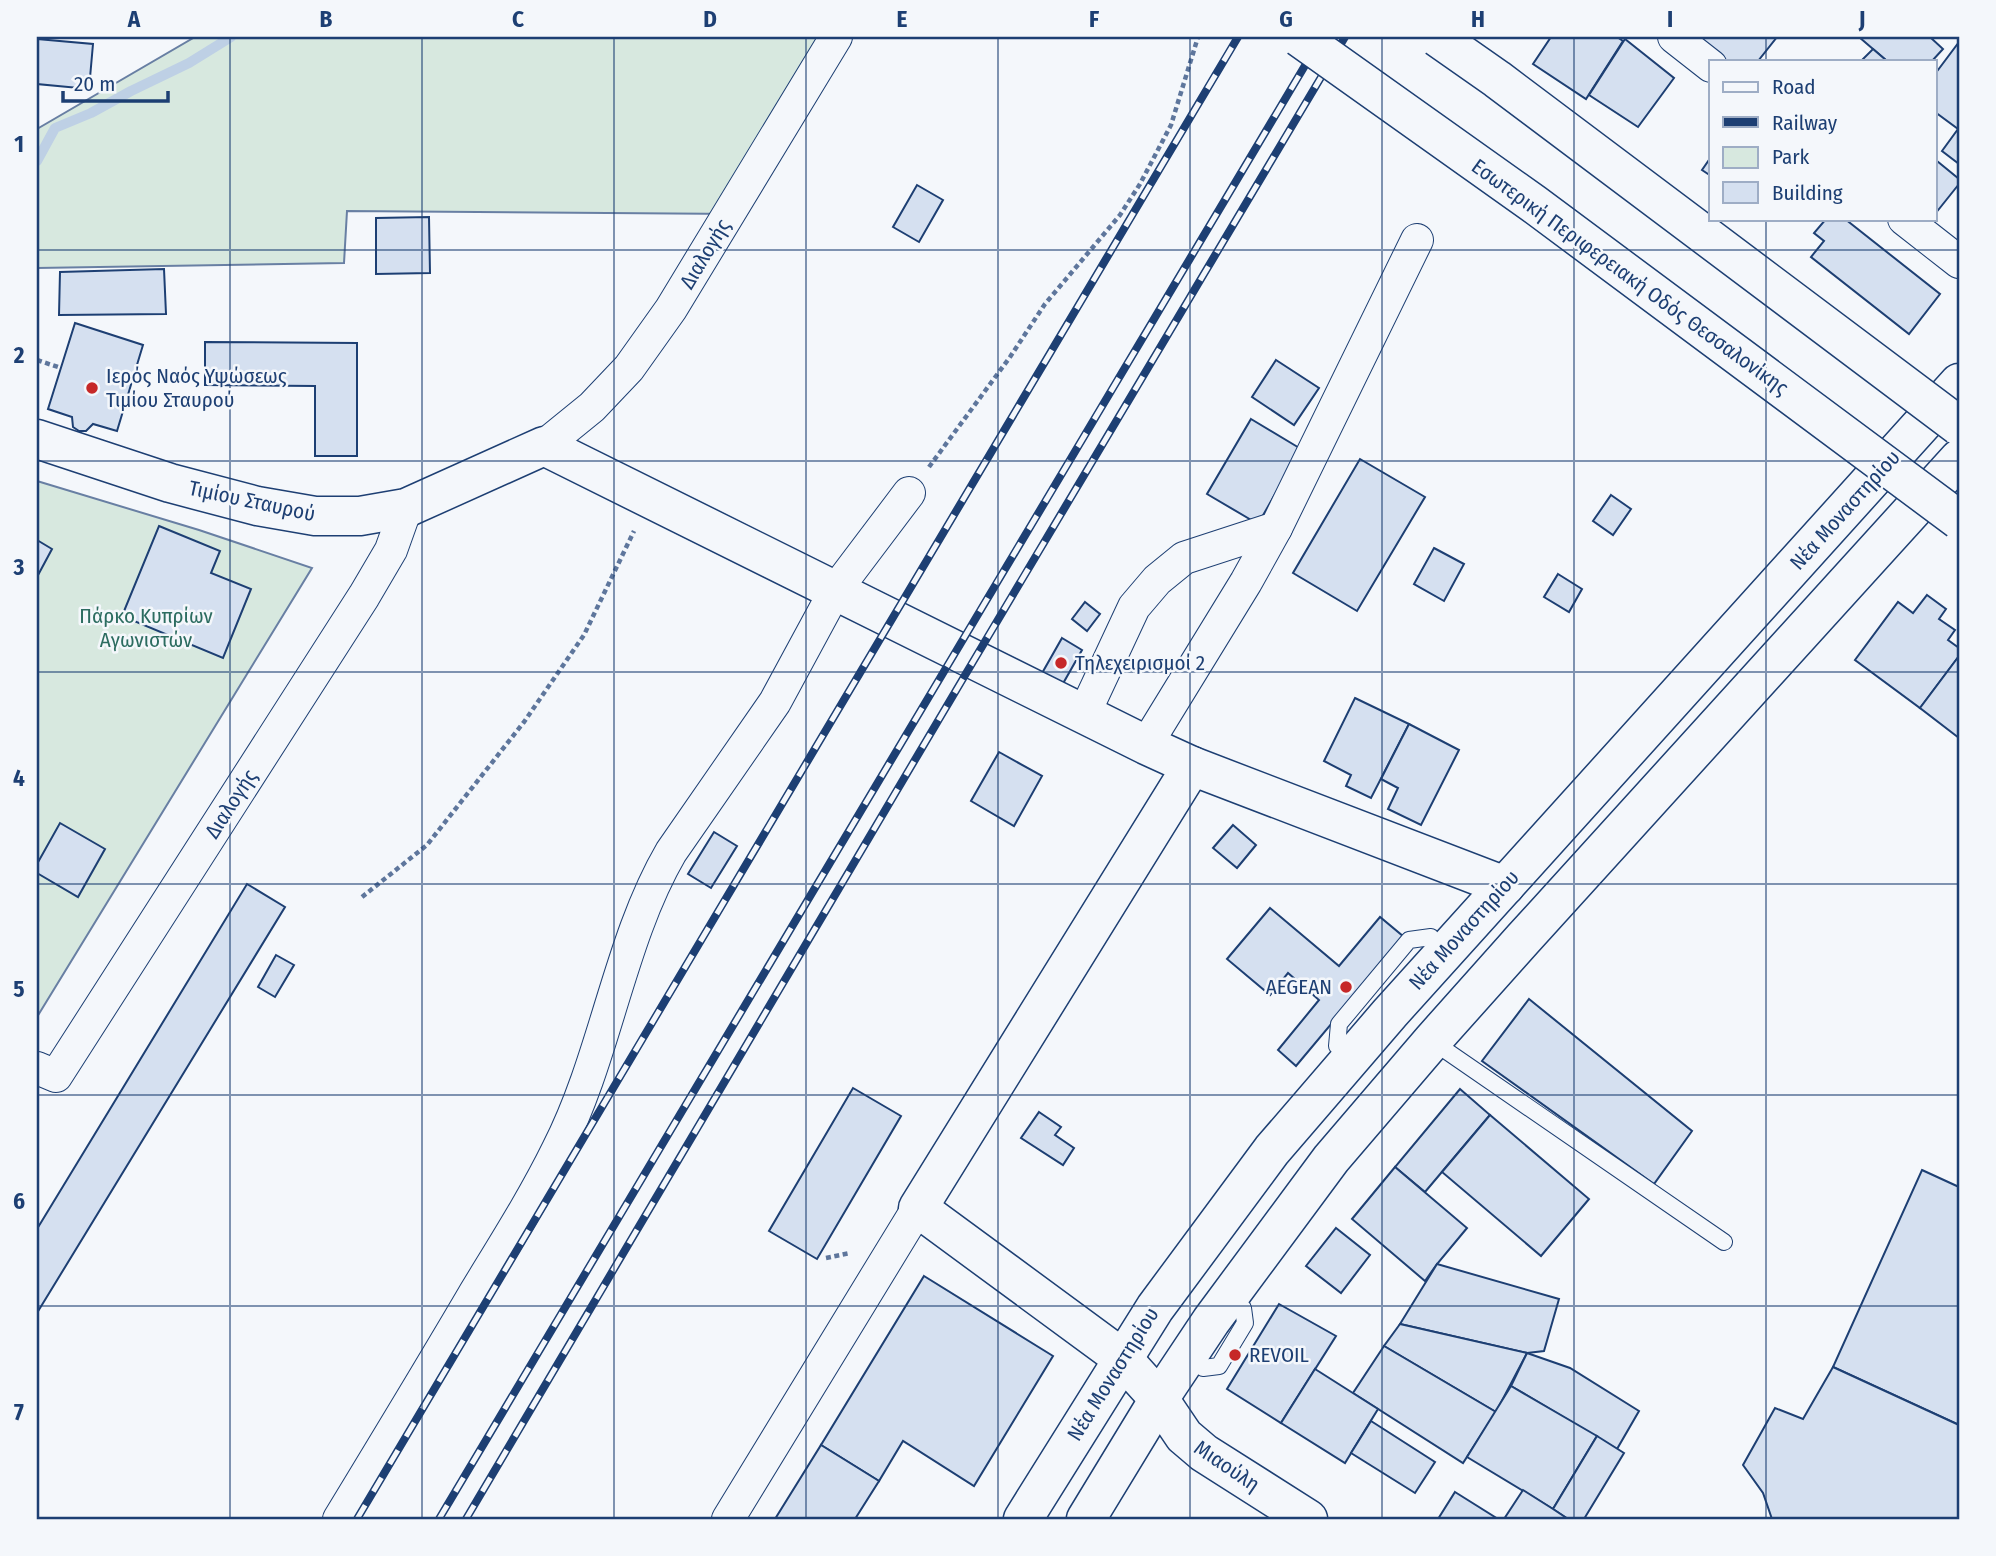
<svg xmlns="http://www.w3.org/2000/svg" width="1996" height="1556" font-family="'Fira Sans Condensed',sans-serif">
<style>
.green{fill:#d7e8df;stroke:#687fa3;stroke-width:2}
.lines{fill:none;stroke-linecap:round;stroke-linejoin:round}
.stream{stroke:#bed0e5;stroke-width:10}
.building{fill:#d5e0f0;stroke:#1d3f73;stroke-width:2}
.service-casing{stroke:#1d3f73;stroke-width:18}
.minor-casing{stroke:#1d3f73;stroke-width:34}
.tertiary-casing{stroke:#1d3f73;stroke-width:41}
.primary-casing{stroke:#1d3f73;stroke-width:41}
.path{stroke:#5e769c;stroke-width:4.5;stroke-dasharray:5 3.5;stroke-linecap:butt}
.service{stroke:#f4f7fb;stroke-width:16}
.minor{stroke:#f4f7fb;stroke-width:32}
.tertiary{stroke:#f4f7fb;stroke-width:38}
.primary{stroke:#f4f7fb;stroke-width:38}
.rail-casing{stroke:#1d3f73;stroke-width:8}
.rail{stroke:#f4f7fb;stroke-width:5;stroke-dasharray:16;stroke-linecap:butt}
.trunk-bridge-casing{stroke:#1d3f73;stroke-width:41;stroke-linecap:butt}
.trunk-bridge{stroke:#f4f7fb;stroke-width:38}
.grid{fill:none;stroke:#1d3f73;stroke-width:2;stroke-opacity:0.55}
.poi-dot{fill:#c62828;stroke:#f4f7fb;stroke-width:2.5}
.labels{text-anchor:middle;stroke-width:5;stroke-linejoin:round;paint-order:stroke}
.street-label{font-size:21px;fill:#1d3f73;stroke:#f4f7fb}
.poi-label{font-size:21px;fill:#1d3f73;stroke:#f4f7fb;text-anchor:start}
.park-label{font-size:21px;fill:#2c6c60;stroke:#f4f7fb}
.neatline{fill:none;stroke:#1d3f73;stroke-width:2.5}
.grid-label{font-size:23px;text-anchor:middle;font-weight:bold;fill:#1d3f73}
</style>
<rect width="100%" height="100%" fill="#f4f7fb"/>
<g class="green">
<path d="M195,37H841L739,214L347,211L344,263L37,268V129Z"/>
<path d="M37,481L199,530L312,568L37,1017Z"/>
</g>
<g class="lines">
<path class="stream" d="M37,161L55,128L91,113L131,91L189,63L231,37"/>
</g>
<g class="building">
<path d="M1551,37H1617L1623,41L1586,99L1533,64Z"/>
<path d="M1685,37H1777L1758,61H1717Z"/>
<path d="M1859,37H1930L1943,49L1932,61H1887Z"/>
<path d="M37,39L93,44L89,89L37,84Z"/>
<path d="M1625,39L1674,78L1638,127L1589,95Z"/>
<path d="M1959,42V164L1942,151L1958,129L1935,112V74Z"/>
<path d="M1873,49L1887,61H1861Z"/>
<path d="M1711,157V176L1702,170Z"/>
<path d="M1937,161L1959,179V184L1935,214V164Z"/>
<path d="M917,185L943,200L919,242L893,227Z"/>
<path d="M429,217L430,273L376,274V218Z"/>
<path d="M1826,219H1845L1940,294L1909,334L1811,257L1824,241L1814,233Z"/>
<path d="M164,269L166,314L59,315L60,272Z"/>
<path d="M75,323L143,345L117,431L93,424L86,431H79L73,427L72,417L48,409Z"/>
<path d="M205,342L357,343V456H315V386L205,385Z"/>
<path d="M1276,360L1319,388L1294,425L1252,397Z"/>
<path d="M1251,419L1301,449L1258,524L1207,494Z"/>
<path d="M1360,459L1425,497L1357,611L1293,573Z"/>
<path d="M1611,495L1631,509L1613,535L1593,521Z"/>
<path d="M159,526L220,551L211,573L251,589L223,658L122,616Z"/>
<path d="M37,540L52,549L37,577Z"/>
<path d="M1434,548L1464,564L1444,601L1414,584Z"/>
<path d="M1558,574L1582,589L1569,612L1544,597Z"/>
<path d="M1927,595L1946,609L1939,619L1955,630L1948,640L1959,648V656L1920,708L1855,660L1898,602L1913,613Z"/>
<path d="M1085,602L1100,614L1087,631L1072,619Z"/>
<path d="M1062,638L1082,650L1061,687L1041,675Z"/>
<path d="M1959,656V738L1920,708Z"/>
<path d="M1355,698L1409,724L1371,798L1346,786L1351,775L1324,761Z"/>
<path d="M1409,724L1459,750L1421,825L1388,809L1398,788L1381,779Z"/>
<path d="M999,752L1042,776L1014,826L971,801Z"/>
<path d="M60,823L105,849L78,897L37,873V864Z"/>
<path d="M1233,825L1256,845L1237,868L1213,848Z"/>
<path d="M714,832L737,846L711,888L688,874Z"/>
<path d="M247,884L285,907L37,1313V1229Z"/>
<path d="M1270,908L1339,966L1380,917L1404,937L1296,1066L1278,1050L1319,1000L1288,973L1270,995L1227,959Z"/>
<path d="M276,955L294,965L275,997L258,987Z"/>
<path d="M1529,999L1692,1131L1654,1184L1482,1061Z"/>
<path d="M853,1088L901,1116L817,1259L769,1231Z"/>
<path d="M1460,1089L1490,1115L1425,1192L1395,1167Z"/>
<path d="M1039,1112L1061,1127L1055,1135L1074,1148L1063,1165L1021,1138Z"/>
<path d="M1490,1115L1589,1199L1541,1256L1442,1172Z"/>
<path d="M1395,1167L1467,1228L1437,1264L1425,1281L1352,1219Z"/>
<path d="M1922,1170L1959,1187V1425L1833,1367Z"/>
<path d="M1336,1228L1370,1255L1341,1293L1306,1266Z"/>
<path d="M1437,1264L1559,1299L1544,1351L1527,1353L1400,1324Z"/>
<path d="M924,1276L1053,1356L974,1486L903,1441L879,1481L821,1445Z"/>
<path d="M1279,1304L1336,1336L1281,1423L1227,1389Z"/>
<path d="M1400,1324L1527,1353L1496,1412L1384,1346Z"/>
<path d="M1384,1346L1496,1412L1463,1463L1353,1393Z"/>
<path d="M1527,1353L1570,1368L1639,1411L1617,1449L1511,1386Z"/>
<path d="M1833,1367L1959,1425V1519H1772L1763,1493L1743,1465L1775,1408L1803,1419Z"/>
<path d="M1315,1369L1378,1409L1345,1463L1281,1423Z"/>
<path d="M1511,1386L1597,1436L1553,1509L1467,1457Z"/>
<path d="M1371,1421L1435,1462L1415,1493L1351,1453Z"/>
<path d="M1597,1436L1624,1453L1584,1519H1568L1553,1509Z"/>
<path d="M821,1445L879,1481L855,1519H775Z"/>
<path d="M1523,1490L1553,1509L1568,1519H1504Z"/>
<path d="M1455,1492L1498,1519H1438Z"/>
</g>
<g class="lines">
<defs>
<g id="service">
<path d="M1432,1041L1724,1242"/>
<path d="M1337,1046L1339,1024L1409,940L1431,937"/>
<path d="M1203,1368L1219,1366L1245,1323L1243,1308"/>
</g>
<g id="minor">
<path d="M1674,37L1711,66"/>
<path d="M1904,219L1959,262"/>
<path d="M544,446L592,407L629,368L671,309L836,37"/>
<path d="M1084,714L1134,607L1157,580L1184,558L1276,528L1417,240"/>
<path d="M1146,745L1246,582L1276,528"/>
<path d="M37,1068L56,1076L364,596L391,550L406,508"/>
<path d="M339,1519C384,1445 429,1371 473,1296C502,1248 533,1200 558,1149C606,1055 619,941 671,852L775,702L835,591L909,493"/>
<path d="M728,1519L918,1208"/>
</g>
<g id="tertiary">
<path d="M37,439L170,483L257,506L315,516H360L406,508L544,446L1146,745L1192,766L918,1208L1122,1358L1159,1399L1184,1436L1204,1453L1308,1519"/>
<path d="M1192,766L1505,886"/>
</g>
<g id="primary">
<path d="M1023,1519L1155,1308L1272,1150L1390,1013L1959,383"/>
<path d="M1086,1519L1159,1399L1211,1321L1331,1159L1432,1041L1523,939L1959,459"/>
</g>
</defs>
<use href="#service" class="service-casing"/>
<use href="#minor" class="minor-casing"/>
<use href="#tertiary" class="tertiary-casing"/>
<use href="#primary" class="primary-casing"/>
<g class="path">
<path d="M37,360L61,368"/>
<path d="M929,467L1010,357L1045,304L1120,215L1140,184L1171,125L1198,37"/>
<path d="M362,897L427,845L524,722L584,635L634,531"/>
<path d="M826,1258L850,1253"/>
</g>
<use href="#service" class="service"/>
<use href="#minor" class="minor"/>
<use href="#tertiary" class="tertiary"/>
<use href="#primary" class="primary"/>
<defs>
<g id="rail">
<path d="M357,1519L1238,37"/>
<path d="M439,1519L1322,37"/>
<path d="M466,1519L974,660L1345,37"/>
</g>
</defs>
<use href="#rail" class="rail-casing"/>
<use href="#rail" class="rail"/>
<defs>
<g id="trunk-bridge">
<path d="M1299,37L1534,204L1959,520"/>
<path d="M1437,37L1497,79L1959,426"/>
</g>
</defs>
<use href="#trunk-bridge" class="trunk-bridge-casing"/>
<use href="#trunk-bridge" class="trunk-bridge"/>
</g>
<path class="grid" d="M230,37V1519M422,37V1519M614,37V1519M806,37V1519M998,37V1519M1190,37V1519M1382,37V1519M1574,37V1519M1766,37V61M1766,219V1519M37,250H1959M37,461H1959M37,672H1959M37,884H1959M37,1095H1959M37,1306H1959"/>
<g class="poi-dot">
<circle cx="92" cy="388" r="7"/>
<circle cx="1061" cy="663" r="7"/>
<circle cx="1346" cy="987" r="7"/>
<circle cx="1235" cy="1355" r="7"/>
</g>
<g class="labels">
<g class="street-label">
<text transform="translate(705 254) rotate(-59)" y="7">Διαλογής</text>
<text transform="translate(1630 277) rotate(36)" y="7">Εσωτερική Περιφερειακή Οδός Θεσσαλονίκης</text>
<text transform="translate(252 501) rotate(12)" y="7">Τιμίου Σταυρού</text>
<text transform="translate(1845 510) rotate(-48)" y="7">Νέα Μοναστηρίου</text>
<text transform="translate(231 804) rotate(-57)" y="7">Διαλογής</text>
<text transform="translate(1464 930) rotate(-48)" y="7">Νέα Μοναστηρίου</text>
<text transform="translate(1113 1374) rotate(-58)" y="7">Νέα Μοναστηρίου</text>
<text transform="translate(1227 1466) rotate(34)" y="7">Μιαούλη</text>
</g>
<g class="poi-label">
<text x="106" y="383">Ιερός Ναός Υψώσεως<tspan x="106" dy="24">Τιμίου Σταυρού</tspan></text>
<text x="1075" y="670">Τηλεχειρισμοί 2</text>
<text x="1332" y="994" text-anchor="end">AEGEAN</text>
<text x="1249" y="1362">REVOIL</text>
</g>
<g class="park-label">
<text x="146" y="623">Πάρκο Κυπρίων<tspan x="146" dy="24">Αγωνιστών</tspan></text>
</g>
</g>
<rect width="1996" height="1556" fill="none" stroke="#f4f7fb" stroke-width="77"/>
<rect x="1709" y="60" width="228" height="161" fill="#f4f7fb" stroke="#9eadc5" stroke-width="2"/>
<rect x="1723" y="82" width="35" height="10" fill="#f4f7fb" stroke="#9eadc5" stroke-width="2"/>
<text x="1772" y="94" font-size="21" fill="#1d3f73">Road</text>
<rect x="1723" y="117" width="35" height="10" fill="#1d3f73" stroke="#9eadc5" stroke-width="2"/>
<text x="1772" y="130" font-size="21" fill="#1d3f73">Railway</text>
<rect x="1723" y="147" width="35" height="21" fill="#d7e8df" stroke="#9eadc5" stroke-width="2"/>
<text x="1772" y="164" font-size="21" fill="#1d3f73">Park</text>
<rect x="1723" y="182" width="35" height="21" fill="#d5e0f0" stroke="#9eadc5" stroke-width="2"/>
<text x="1772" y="200" font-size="21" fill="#1d3f73">Building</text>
<path d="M63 91v10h105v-10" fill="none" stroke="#1d3f73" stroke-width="3.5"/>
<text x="74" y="91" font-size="21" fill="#1d3f73" stroke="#f4f7fb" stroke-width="5" paint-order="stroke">20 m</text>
<rect x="38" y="38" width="1920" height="1480" class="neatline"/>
<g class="grid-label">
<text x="134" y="27">A</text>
<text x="326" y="27">B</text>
<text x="518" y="27">C</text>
<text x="710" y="27">D</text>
<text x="902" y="27">E</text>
<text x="1094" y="27">F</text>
<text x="1286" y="27">G</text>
<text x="1478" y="27">H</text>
<text x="1670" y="27">I</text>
<text x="1862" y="27">J</text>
<text x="19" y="152">1</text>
<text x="19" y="363">2</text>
<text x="19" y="575">3</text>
<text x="19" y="786">4</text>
<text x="19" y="997">5</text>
<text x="19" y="1209">6</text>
<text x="19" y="1420">7</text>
</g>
</svg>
